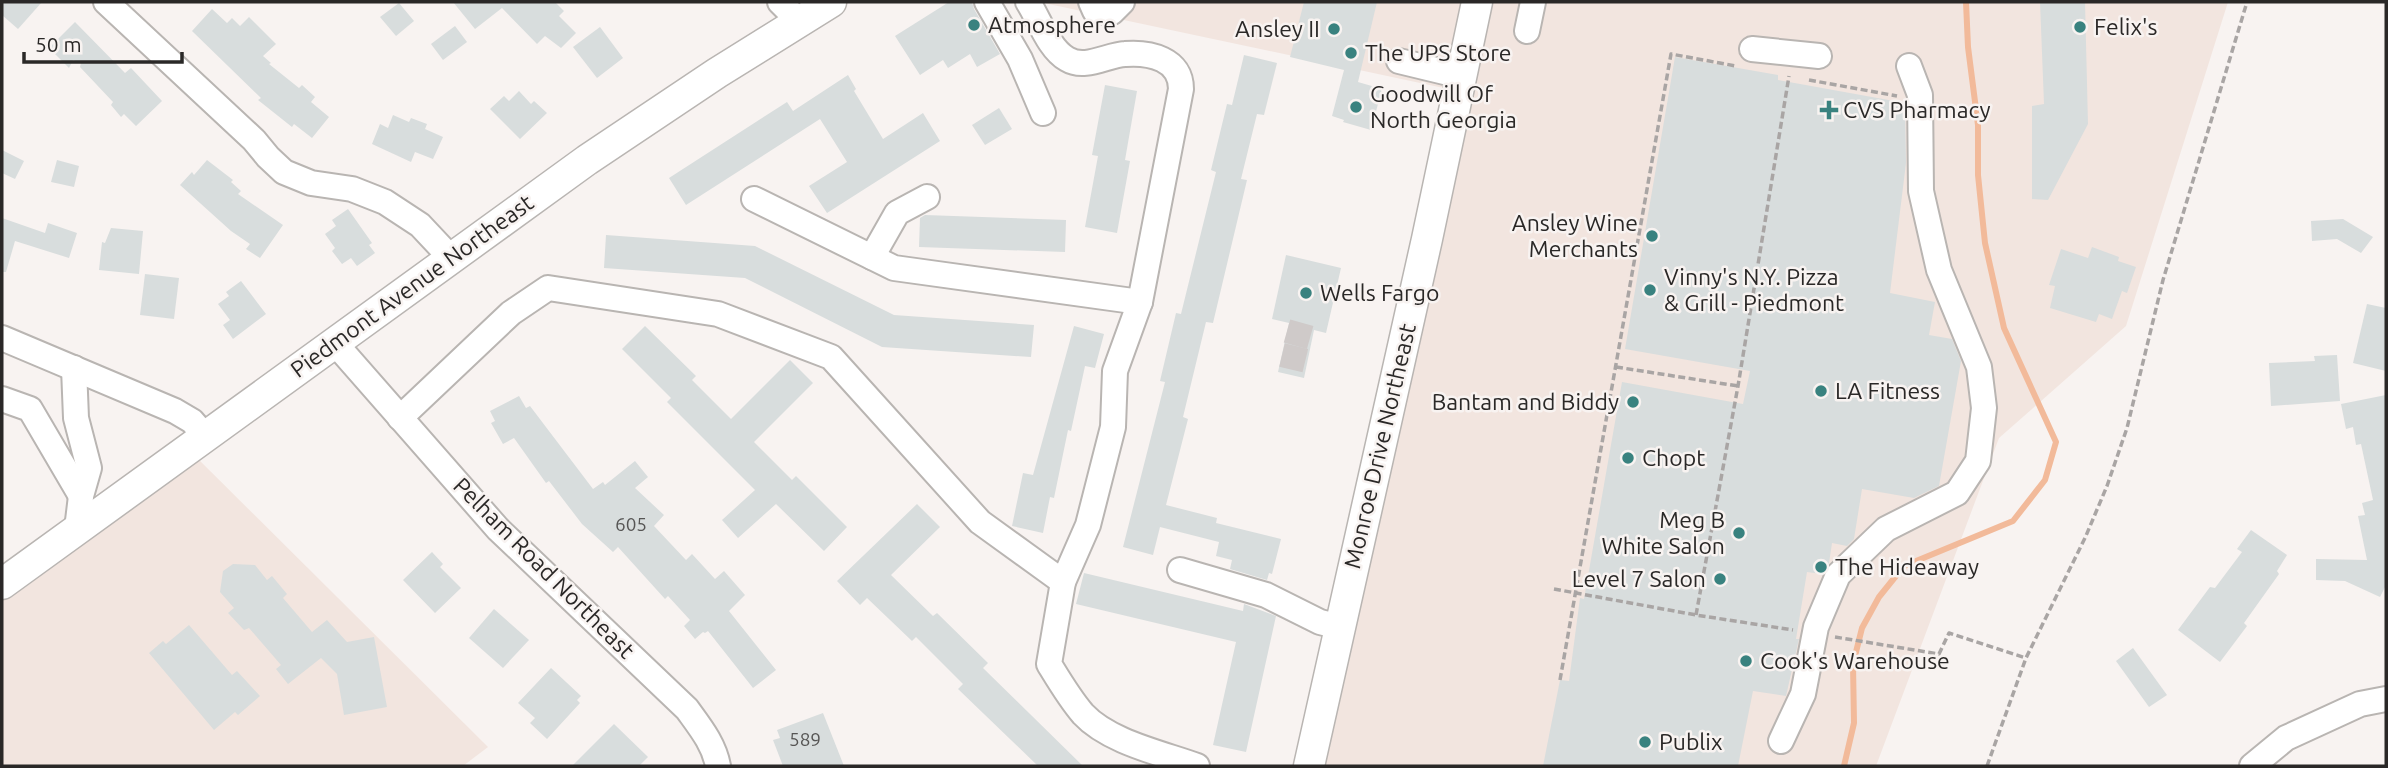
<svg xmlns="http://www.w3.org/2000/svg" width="2388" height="768" font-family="Ubuntu,sans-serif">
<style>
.built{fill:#f2e5df}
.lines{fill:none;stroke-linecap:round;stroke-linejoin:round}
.stream{stroke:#f2ba9a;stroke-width:6}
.building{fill:#d8dddd}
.minor-tunnel{stroke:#cfcac9;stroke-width:24;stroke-dasharray:24 12;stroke-linecap:butt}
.minor-casing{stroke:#b9b5b2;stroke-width:28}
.major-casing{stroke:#b9b5b2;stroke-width:33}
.path{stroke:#a9a5a4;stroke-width:3.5;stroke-dasharray:7 3.5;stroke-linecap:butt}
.minor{stroke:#fff;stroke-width:24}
.major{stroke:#fff;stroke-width:30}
.poi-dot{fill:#39827f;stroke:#f8f3f1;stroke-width:2.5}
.labels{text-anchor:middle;stroke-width:5;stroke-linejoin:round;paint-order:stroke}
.number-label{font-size:19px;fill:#565554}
.poi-label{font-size:23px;fill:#2a2827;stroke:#f8f3f1;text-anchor:start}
.street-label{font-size:23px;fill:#2a2827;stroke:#f8f3f1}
</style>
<rect width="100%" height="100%" fill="#f8f3f1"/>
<g class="built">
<path d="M1039,2H2228L2126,326L1999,438L1876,766H1310L1453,90Z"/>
<path d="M186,447L488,747L463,766H2V579Z"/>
</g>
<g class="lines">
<path class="stream" d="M1844,766L1854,723L1853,664L1862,628L1879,597L1904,566L2013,521L2045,480L2056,442L2004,328L1985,243L1978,175V125L1968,47L1966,2"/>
</g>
<g class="building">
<path d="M2,2H42L18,29L2,15Z"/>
<path d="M453,2H555L564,11L559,16L576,33L561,48L545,36L537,44L502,8L475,29Z"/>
<path d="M949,2H972L974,9L1000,54L977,67L970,54L948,68L943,60L920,75L895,36Z"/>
<path d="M1304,2H1377L1358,82L1382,89L1371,130L1343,122L1344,120L1332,116L1344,70L1290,57Z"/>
<path d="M2040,2H2085L2088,124L2048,200L2032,199V106L2044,104Z"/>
<path d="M399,3L414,21L396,36L380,17Z"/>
<path d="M212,9L227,23L232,18L240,26L249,17L276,44L263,56L271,63L269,64L299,88L302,85L315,97L311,102L329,117L312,138L294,124L292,127L258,100L261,98L192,31Z"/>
<path d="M75,22L125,73L131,68L162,101L136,126L124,114L121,117L111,105L113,102L80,67L81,63L73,60L69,68L49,48Z"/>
<path d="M455,26L467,42L443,60L431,44Z"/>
<path d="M600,27L623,58L597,78L573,47Z"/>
<path d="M1244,55L1277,63L1264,115L1257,114L1241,179L1247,180L1213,323L1206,322L1183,417L1188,419L1166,505L1217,518L1216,523L1281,539L1272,574L1269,573L1267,580L1230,569L1232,560L1216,556L1219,542L1160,527L1153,555L1123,547L1165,382L1160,381L1176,313L1181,314L1216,172L1211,170L1227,104L1232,105Z"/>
<path d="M1675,57L1778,75V80L1905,103L1906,163L1890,293L1935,302L1929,335L1952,339L1961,361L1939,486L1914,498L1862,489L1854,539L1847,546L1832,543L1829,563L1822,574L1807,572L1796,639H1799L1786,696L1753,691L1738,766H1543L1560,680L1569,681L1580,598L1584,599L1622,382L1743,404L1750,371L1625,349Z"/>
<path d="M848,75L856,89L854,91L883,139L923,113L940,141L827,213L809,186L847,162L820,119L686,205L669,178L787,102L793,111Z"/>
<path d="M1105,85L1137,91L1125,160L1130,161L1117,233L1085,227L1098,156L1092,155Z"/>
<path d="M519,91L531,104L534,101L547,113L520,139L490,109L504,96L509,101Z"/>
<path d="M999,108L1012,129L985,145L972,125Z"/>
<path d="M393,115L409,122L411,118L427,124L425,129L443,137L433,159L415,152L411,162L372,144L380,124L388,128Z"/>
<path d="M2,150L24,161L15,179L2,173Z"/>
<path d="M57,160L79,166L74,187L51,182Z"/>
<path d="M207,160L233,180L231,182L241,191L238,194L283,225L260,258L246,249L250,244L231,231L180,185L192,172L194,175Z"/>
<path d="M348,209L372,243L369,245L375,253L357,266L351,258L342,264L332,251L335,248L325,234L336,226L332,220Z"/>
<path d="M925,215L1066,220L1065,252L919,247L920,218Z"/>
<path d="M2,218L45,233L48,223L77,233L69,258L15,241L6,272H2Z"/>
<path d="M2343,219L2373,237L2361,253L2337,239L2312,241L2311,221Z"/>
<path d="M111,228L143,231L139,274L99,270L102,242L105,243Z"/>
<path d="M606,235L755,246L894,315L1034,325L1031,357L882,347L745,278L604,268Z"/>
<path d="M2092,247L2119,257L2118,261L2136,267L2127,293L2122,291L2112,319L2099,314L2096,322L2050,308L2055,286L2049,285L2061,249L2088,258Z"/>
<path d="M1286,255L1341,268L1326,333L1314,330L1304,378L1278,372L1289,323L1272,319Z"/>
<path d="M145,274L179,278L174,319L140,315Z"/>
<path d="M241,281L266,314L233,339L223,325L230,320L218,304L229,296L226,292Z"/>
<path d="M2367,304L2386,308V371L2353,363Z"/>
<path d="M645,326L696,376L692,380L731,419L790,360L813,383L754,442L792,480L796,476L847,527L824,551L776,504L738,538L722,520L755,490L667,402L671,398L622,349Z"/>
<path d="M1074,326L1104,334L1095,368L1085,366L1071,431L1068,430L1054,498L1050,497L1043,533L1012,526L1023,473L1033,475Z"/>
<path d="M2337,355L2340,401L2271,406L2269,363L2315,361L2314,356Z"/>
<path d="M2386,395V585L2380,597L2345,581L2316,580V559L2367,560L2358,516L2365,515L2362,503L2373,500L2361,444L2356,445L2353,427L2346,429L2341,404Z"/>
<path d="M519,396L526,408L530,406L593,489L603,482L605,485L635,461L648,477L635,488L664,515L654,526L686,560L692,554L715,579L724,571L745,595L729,611L776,670L753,688L708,631L705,633L703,632L695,639L684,626L690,620L668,596L665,599L618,547L613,552L582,524L549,481L546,483L514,438L503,444L491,423L495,421L490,411Z"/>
<path d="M917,504L940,527L891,575L933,616L937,613L988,663L983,668L1083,766H1038L958,689L963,684L916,637L912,641L867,598L860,605L837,581Z"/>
<path d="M2251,530L2287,555L2277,571L2279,574L2244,623L2247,626L2220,662L2178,630L2210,587L2215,588L2242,552L2237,549Z"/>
<path d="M432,552L443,564L440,567L461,588L435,613L403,580Z"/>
<path d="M233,564L255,565L267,580L272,576L287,594L283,598L312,632L327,620L347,642L374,637L387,707L344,715L337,674L321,658L288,684L276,669L281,665L249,628L244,630L228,613L234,608L220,592L223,571Z"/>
<path d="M1084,573L1243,611L1244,604L1276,616L1246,752L1213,745L1236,642L1076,604Z"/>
<path d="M494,609L529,640L503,668L469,638Z"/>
<path d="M189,625L232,675L237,671L260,696L238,715L235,712L214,730L149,653L163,641L166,644Z"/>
<path d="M2133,648L2167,695L2149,707L2116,661Z"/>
<path d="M551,668L581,696L577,700L580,703L547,739L530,723L535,718L518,703Z"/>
<path d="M823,713L844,766H783L773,740L780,738L777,730Z"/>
<path d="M614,724L648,757L639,766H572Z"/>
</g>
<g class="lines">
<g class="minor-tunnel">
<path d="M1287,331L1312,338"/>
<path d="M1282,355L1307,361"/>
</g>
<defs>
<g id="minor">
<path d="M106,2L254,140L268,157L284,172L311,183L352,189L385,202L420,225L451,258"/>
<path d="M780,2L799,21"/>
<path d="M987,2L1020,59L1043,113"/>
<path d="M1028,2C1039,19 1049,49 1067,59C1085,70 1107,55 1125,54C1150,52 1181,59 1181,89L1140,302L1115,371L1113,427L1088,525L1063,582L1049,664C1060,682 1070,699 1083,714C1109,742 1161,753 1197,766"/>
<path d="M1091,2L1095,11L1112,12L1122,2"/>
<path d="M1527,31L1533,2"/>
<path d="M1752,49L1819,56"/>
<path d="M1399,61L1461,76"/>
<path d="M754,199L894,268L1140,302"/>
<path d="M872,257L897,213L927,197"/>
<path d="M2,338L175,411L192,421L205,436"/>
<path d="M334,342L498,529L687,709C700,727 714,744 718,766"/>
<path d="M74,368L76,418L89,468L81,496L77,529"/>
<path d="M2,399L30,409L81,496"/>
<path d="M400,418L511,313L548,288L718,314L831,357L980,522L1063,582"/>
<path d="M1180,570L1266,595L1320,622L1340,627"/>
<path d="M1781,741L1803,694L1816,627L1838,575L1886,529L1957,493L1978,461L1984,408L1979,367L1939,270L1921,191L1920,95L1909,66"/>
<path d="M2252,766L2286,738L2360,704L2386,699"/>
</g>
<g id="major">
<path d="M2,584L587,160L717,73L831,2"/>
<path d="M1309,766L1427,239L1477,2"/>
</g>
</defs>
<use href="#minor" class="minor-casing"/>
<use href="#major" class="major-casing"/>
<g class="path">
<path d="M1809,80L1897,96"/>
<path d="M1616,367L1738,386"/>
<path d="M1554,589L1696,615L1793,630"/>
<path d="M1696,615L1738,386L1789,76"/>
<path d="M1835,637L1939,654L1949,633L2026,658"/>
<path d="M1560,680L1671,54L1736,66"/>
<path d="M1987,766L2026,658L2085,538L2107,486L2127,428L2163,280L2247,2"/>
</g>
<use href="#minor" class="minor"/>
<use href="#major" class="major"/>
</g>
<g class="poi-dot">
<circle cx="974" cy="25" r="7"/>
<circle cx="2080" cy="27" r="7"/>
<circle cx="1334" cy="29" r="7"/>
<circle cx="1351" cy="53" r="7"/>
<circle cx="1356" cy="107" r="7"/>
<path d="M1825.5 99.5h7v7h7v7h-7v7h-7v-7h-7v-7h7z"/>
<circle cx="1652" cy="236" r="7"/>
<circle cx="1650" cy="290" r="7"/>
<circle cx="1306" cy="293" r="7"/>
<circle cx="1821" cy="391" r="7"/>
<circle cx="1633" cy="402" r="7"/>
<circle cx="1628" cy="458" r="7"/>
<circle cx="1739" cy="533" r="7"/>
<circle cx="1821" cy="567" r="7"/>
<circle cx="1720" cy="579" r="7"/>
<circle cx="1746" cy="661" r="7"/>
<circle cx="1645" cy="742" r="7"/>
</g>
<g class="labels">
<g class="number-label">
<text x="631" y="531">605</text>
<text x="805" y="746">589</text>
</g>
<g class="poi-label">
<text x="988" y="33">Atmosphere</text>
<text x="2094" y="35">Felix's</text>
<text x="1320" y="37" text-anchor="end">Ansley II</text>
<text x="1365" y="61">The UPS Store</text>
<text x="1370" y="102">Goodwill Of<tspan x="1370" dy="26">North Georgia</tspan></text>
<text x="1843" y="118">CVS Pharmacy</text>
<text x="1638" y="231" text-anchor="end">Ansley Wine<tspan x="1638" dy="26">Merchants</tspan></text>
<text x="1664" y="285">Vinny's N.Y. Pizza<tspan x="1664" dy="26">&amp; Grill - Piedmont</tspan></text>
<text x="1320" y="301">Wells Fargo</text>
<text x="1835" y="399">LA Fitness</text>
<text x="1619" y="410" text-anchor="end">Bantam and Biddy</text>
<text x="1642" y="466">Chopt</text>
<text x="1725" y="528" text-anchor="end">Meg B<tspan x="1725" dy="26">White Salon</tspan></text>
<text x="1835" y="575">The Hideaway</text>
<text x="1706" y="587" text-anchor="end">Level 7 Salon</text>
<text x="1760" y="669">Cook's Warehouse</text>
<text x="1659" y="750">Publix</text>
</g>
<g class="street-label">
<text transform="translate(412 286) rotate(-36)" y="8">Piedmont Avenue Northeast</text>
<text transform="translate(1380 446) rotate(-77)" y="8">Monroe Drive Northeast</text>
<text transform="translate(544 568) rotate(45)" y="8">Pelham Road Northeast</text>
</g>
</g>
<rect width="2388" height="768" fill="none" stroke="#2a2827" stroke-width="7"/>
<path d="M24 52v10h158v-10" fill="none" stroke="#2a2827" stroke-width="3.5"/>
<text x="35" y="52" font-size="21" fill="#2a2827" stroke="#f8f3f1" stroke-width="5" paint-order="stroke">50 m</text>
</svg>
